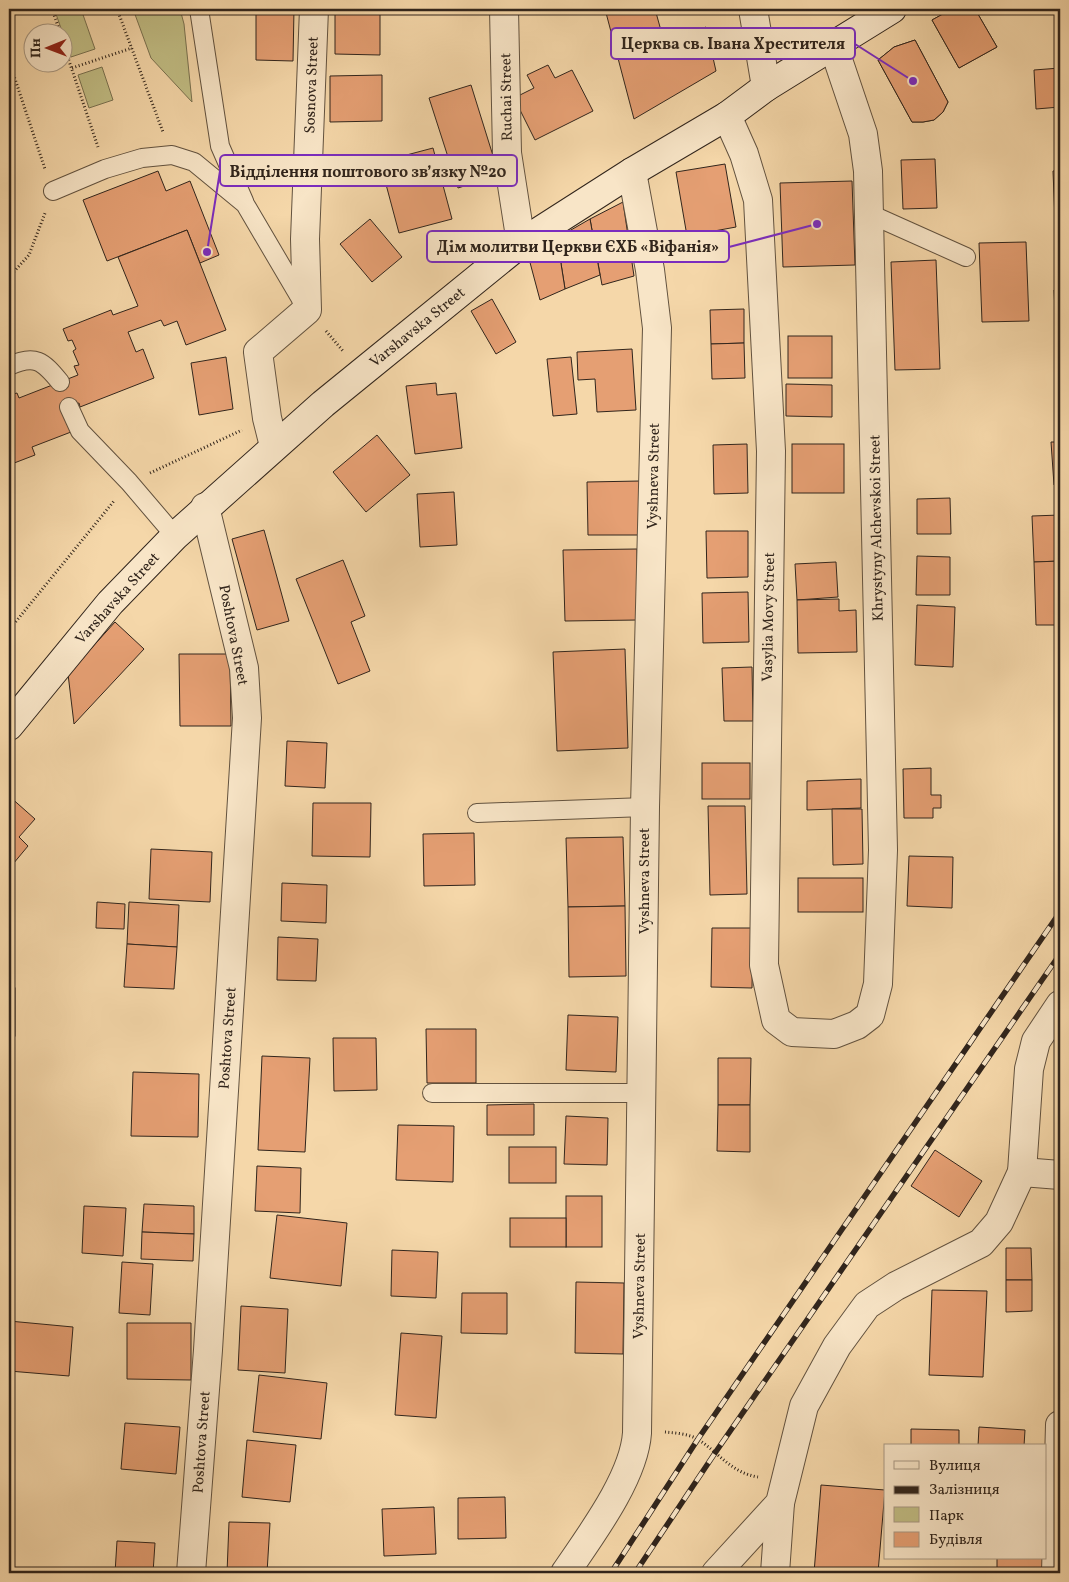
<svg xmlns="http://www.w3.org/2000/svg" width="1069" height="1582" font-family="Vollkorn,serif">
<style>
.green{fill:#c1bd84;stroke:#797150}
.building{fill:#e59f73;stroke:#31251c}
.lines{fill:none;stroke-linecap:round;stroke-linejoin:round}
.lane-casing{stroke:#62523f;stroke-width:20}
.street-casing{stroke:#62523f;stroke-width:30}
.secondary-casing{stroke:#31251c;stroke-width:30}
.path{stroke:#31251c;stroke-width:3;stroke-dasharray:1 2.5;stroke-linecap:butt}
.lane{stroke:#f8e5c7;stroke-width:18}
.street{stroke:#f8e5c7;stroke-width:28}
.secondary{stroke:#f8e5c7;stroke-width:28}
.rail-casing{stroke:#31251c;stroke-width:5.5}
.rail{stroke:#f8e5c7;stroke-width:4;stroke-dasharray:11;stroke-linecap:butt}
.labels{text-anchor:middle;stroke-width:4.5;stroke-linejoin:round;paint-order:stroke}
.street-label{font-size:15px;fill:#31251c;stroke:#f8e5c7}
.leader{fill:none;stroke:#7b2cbf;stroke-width:2}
.callout-dot{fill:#7b2cbf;stroke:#f8e5c7;stroke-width:2}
.callout{fill:#f8e5c7;stroke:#7b2cbf;stroke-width:2}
.callout-label{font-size:16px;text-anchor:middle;font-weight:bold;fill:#31251c}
</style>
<rect width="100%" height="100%" fill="#f5d7a9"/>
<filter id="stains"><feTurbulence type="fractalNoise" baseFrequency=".004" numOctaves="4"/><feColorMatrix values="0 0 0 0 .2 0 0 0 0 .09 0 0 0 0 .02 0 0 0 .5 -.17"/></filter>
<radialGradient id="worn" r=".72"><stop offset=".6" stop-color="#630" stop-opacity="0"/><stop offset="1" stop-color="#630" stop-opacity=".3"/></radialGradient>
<g class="green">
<path d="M71,9H81L95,49L71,57L56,14Z"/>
<path d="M133,9H180L184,24L192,102L151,58Z"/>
<path d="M102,67L113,100L89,108L78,75Z"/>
</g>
<g class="building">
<path d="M256,9H294L293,61L256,60Z"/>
<path d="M335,9H380V55L335,54Z"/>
<path d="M605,9H655L665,45L706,27L716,71L634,119Z"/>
<path d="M952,9H975L997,47L959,68L932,20Z"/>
<path d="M952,9H975L997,47L959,68L932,20Z"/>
<path d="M915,40L948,102L943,112L934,120L923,122H912L878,60L894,47Z"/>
<path d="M915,40L948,102L943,112L934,120L923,122H912L878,60L894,47Z"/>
<path d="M548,65L555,78L572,70L593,111L535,140L514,98L534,88L527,75Z"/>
<path d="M1060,68V107L1036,109L1034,70Z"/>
<path d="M382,75V121L330,122V76Z"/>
<path d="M471,85L499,175L458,188L429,98Z"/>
<path d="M433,148L452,219L399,233L380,162Z"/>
<path d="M935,159L937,208L903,209L901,160Z"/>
<path d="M725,164L736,227L687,236L676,172Z"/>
<path d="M1060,170V220H1055L1053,171Z"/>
<path d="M158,171L166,191L190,181L219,255L200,263L187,230L107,261L83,200Z"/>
<path d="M852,181L855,265L783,267L780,183Z"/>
<path d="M623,202L634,276L602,285L590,219Z"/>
<path d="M370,219L402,257L372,282L340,244Z"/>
<path d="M590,219L600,275L565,289L557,238Z"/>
<path d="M187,230L226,330L186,345L177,321L164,326L161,320L128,332L136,352L143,349L154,378L80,407L79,403L62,409L71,432L32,447L35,455L9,465V392L10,395L17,393L19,398L78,375L74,366L79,365L73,351L76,349L72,340L68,341L63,329L111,310L113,315L138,306L118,257Z"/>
<path d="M557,238L565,289L540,300L528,255Z"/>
<path d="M1026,242L1029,321L982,322L979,243Z"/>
<path d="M936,260L940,369L895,370L891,262Z"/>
<path d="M1054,290H1060V331H1056Z"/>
<path d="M492,299L516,342L496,354L471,311Z"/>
<path d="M744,309V343L711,344L710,310Z"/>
<rect x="788" y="336" width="44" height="42"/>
<path d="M744,343L745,378L712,379L711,344Z"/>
<path d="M632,349L636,410L597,412L595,379L578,380L577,352Z"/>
<path d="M226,357L233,409L199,415L191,363Z"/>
<path d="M571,357L577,414L553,416L547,359Z"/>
<path d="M436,383L437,395L456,393L462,448L415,454L406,386Z"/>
<path d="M786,384L832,385V417L786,416Z"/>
<path d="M377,435L410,475L366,512L333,472Z"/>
<path d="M1051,442H1060V485H1054Z"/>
<path d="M747,444L748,493L714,494L713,445Z"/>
<rect x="792" y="444" width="52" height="49"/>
<path d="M640,481L641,535H588L587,482Z"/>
<path d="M454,492L457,545L420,547L417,494Z"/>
<path d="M950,498L951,534H917V499Z"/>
<path d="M1060,515V561L1034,562L1032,516Z"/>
<path d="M264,530L289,621L257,630L232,539Z"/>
<path d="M706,531H748V577L707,578Z"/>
<path d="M637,549L638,620L565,621L563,550Z"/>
<path d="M917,556L950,557V595H916Z"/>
<path d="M343,560L365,616L351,622L370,671L338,684L296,579Z"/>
<path d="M1060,561V625H1036L1034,562Z"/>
<path d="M836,562L838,597L797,600L795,564Z"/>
<path d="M748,592L749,642L703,643L702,593Z"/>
<path d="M839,599V611L856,610L857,652L798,653L797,600Z"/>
<path d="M917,605L955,607L953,667L915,665Z"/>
<path d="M115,622L144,649L74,724L68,674Z"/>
<path d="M625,649L628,748L557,751L553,652Z"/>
<path d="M179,654H230L231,726H180Z"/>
<path d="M752,667L753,721H724L722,668Z"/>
<path d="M287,741L327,743L325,788L285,786Z"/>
<rect x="702" y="763" width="48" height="36"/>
<path d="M931,768V795H941V808H933V818H904L903,769Z"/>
<path d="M861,779V808L807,810V781Z"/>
<path d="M9,796L35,819L19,837L28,846L13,864L9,861Z"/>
<path d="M313,803H371L370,857L312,856Z"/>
<path d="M708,806H745L747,894L710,895Z"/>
<path d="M832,809H862L863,864L833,865Z"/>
<path d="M474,833L475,885L424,886L423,834Z"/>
<path d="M623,837L625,906L568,907L566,838Z"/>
<path d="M151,849L212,852L210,902L149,899Z"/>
<path d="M909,856L953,857L952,908L907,906Z"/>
<rect x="798" y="878" width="65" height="34"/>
<path d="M282,883L327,885L326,923L281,921Z"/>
<path d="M97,902L125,904L124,929L96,928Z"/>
<path d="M129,902L179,905L177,947L127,944Z"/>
<path d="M625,906L626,976L569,977L568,907Z"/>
<path d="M712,928H753L752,988L711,987Z"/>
<path d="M278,937L318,939L316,981L277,980Z"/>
<path d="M127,944L177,947L174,989L124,987Z"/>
<rect x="9" y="988" width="6" height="48"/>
<path d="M568,1015L618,1017L616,1072L566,1070Z"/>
<path d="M426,1029H476V1083H427Z"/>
<path d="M333,1038H376L377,1090L334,1091Z"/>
<path d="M262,1056L310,1058L305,1152L258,1150Z"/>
<path d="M718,1058H751L750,1105H718Z"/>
<path d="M133,1072L199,1074L198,1137L131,1136Z"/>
<path d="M534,1104V1135H487V1105Z"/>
<path d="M718,1105H750V1152L717,1151Z"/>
<path d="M566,1116L608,1118L607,1165L564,1164Z"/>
<rect x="1055" y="1121" width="5" height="37"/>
<path d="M398,1125L454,1126L453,1182L396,1180Z"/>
<rect x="509" y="1147" width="47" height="36"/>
<path d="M935,1150L982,1181L959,1217L911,1186Z"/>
<path d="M257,1166L301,1168L300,1213L255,1211Z"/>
<rect x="566" y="1196" width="36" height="51"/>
<path d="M144,1204L194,1206V1234L142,1232Z"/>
<path d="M84,1206L126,1208L123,1256L82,1253Z"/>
<path d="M277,1215L347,1223L341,1286L270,1278Z"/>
<rect x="510" y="1218" width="56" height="29"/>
<path d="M142,1232L194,1234L193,1261L141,1259Z"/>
<path d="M1006,1248H1031L1032,1280H1006Z"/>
<path d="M392,1250L438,1252L436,1298L391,1296Z"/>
<path d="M122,1262L153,1264L150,1315L119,1313Z"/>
<path d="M1006,1280H1032V1311L1006,1312Z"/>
<path d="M576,1282L624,1283L623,1354L575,1353Z"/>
<path d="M932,1290L987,1291L983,1377L929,1375Z"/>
<path d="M462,1293H507V1334L461,1333Z"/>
<path d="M241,1306L288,1309L285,1373L238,1370Z"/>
<path d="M9,1321L73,1327L69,1376L9,1371Z"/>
<path d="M127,1323H191V1380L127,1379Z"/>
<path d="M401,1333L442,1336L436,1418L395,1415Z"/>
<path d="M259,1375L327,1383L321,1439L253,1432Z"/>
<path d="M125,1423L180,1427L176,1474L121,1469Z"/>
<path d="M979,1427L1025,1430L1024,1446H978Z"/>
<path d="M911,1429L959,1430V1446H911Z"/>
<path d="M247,1440L296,1445L290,1502L242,1497Z"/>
<path d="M821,1485L885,1490L878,1573H814Z"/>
<path d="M505,1497L506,1538L458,1539V1498Z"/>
<path d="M434,1507L436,1554L384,1556L382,1509Z"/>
<path d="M229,1522L270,1523L267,1573H227Z"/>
<path d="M117,1541L155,1543L153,1573H115Z"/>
<path d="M997,1558H1045L1046,1572H997Z"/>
</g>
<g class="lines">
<defs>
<g id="lane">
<path d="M199,9L220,146L244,201"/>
<path d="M53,191L105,169L142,158L172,155L194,162L245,204L305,306"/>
<path d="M870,214L966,257"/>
<path d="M9,366C35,354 43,361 60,382"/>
<path d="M69,407L80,431L129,482L175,536"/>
<path d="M477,813L645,807"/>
<path d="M432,1093H643"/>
</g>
<g id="street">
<path d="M504,9L507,153L521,243"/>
<path d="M753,9L766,87"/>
<path d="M727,116L744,154L758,200L771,451L764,965L776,1020L792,1032L834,1034L857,1025L870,1015L878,984L883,850L868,171L863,134L833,45"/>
<path d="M274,446L267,418L258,352L307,310L305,239L314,9"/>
<path d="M1022,1172L1060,1175"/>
<path d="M191,1573L208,1350L247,718L244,668L205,507"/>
<path d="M565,1573C590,1536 634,1478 637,1433L645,807L657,328L650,270L632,172"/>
<path d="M716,1573L780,1503L804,1406L837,1346L867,1305L896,1286L981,1243L999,1222L1022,1172L1029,1069L1036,1041L1060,1005"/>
<path d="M775,1573L780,1503"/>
<path d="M1056,1573L1060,1425"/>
</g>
<path id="secondary" d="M9,726L110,603L175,536L323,404L521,243L632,172L727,116L766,87L892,9"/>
</defs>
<use href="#lane" class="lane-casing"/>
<use href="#street" class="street-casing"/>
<use href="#secondary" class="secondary-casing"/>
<g class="path">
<path d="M52,9L60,32"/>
<path d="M117,9L163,132"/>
<path d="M62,40L98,147"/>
<path d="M9,61L45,169"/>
<path d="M72,68L132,48"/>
<path d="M9,277L29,255L45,213"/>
<path d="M326,331L343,351"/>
<path d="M150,473L242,430"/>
<path d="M9,630L114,501"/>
<path d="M665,1432C676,1433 690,1434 699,1440C720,1454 732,1473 758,1477"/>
</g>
<use href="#lane" class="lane"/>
<use href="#street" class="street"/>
<use href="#secondary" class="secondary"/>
<defs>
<g id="rail">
<path d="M611,1573L698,1439L1060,912"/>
<path d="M635,1573L715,1453L1060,954"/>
</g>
</defs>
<use href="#rail" class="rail-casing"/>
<use href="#rail" class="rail"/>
</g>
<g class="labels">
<g class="street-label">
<text transform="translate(311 85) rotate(-88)" y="5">Sosnova Street</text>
<text transform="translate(506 97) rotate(-91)" y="5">Ruchai Street</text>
<text transform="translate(417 327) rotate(-39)" y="5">Varshavska Street</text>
<text transform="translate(653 476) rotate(-89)" y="5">Vyshneva Street</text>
<text transform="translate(876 528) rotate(-91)" y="5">Khrystyny Alchevskoi Street</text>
<text transform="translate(117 598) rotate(-48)" y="5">Varshavska Street</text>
<text transform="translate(768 617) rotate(-89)" y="5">Vasylia Movy Street</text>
<text transform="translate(234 635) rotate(79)" y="5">Poshtova Street</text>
<text transform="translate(644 881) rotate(-90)" y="5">Vyshneva Street</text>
<text transform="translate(227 1038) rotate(-86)" y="5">Poshtova Street</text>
<text transform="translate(639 1286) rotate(-89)" y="5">Vyshneva Street</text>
<text transform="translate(201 1442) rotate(-86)" y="5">Poshtova Street</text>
</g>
</g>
<path class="leader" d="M913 81L855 44M207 252L220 171M817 224L729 247"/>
<g class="callout-dot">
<circle cx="913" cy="81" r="5"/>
<circle cx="207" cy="252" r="5"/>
<circle cx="817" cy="224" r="5"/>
</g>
<g class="callout">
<rect x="611" y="28" width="244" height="31" rx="5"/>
<rect x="220" y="155" width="297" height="31" rx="5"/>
<rect x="427" y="231" width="302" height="31" rx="5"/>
</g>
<g class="callout-label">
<text x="733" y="49">Церква св. Івана Хрестителя</text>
<text x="368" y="177">Відділення поштового зв’язку №20</text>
<text x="578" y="252">Дім молитви Церкви ЄХБ «Віфанія»</text>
</g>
<rect width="1069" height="1582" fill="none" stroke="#f5d7a9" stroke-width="30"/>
<rect x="10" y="10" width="1049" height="1562" fill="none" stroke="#31251c" stroke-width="2.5"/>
<rect x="15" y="15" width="1039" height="1552" fill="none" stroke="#31251c"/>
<rect x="884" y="1444" width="162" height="115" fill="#f8e5c7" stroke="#a89883"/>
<rect x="894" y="1461" width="25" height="8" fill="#f8e5c7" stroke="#a89883"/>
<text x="929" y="1470" font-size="15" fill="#31251c">Вулиця</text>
<rect x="894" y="1486" width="25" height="8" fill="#31251c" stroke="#a89883"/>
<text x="929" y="1494" font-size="15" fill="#31251c">Залізниця</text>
<rect x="894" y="1507" width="25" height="15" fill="#c1bd84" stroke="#a89883"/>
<text x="929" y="1520" font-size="15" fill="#31251c">Парк</text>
<rect x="894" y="1532" width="25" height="15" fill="#e59f73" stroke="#a89883"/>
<text x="929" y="1544" font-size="15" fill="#31251c">Будівля</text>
<g transform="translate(48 48) rotate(269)"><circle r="24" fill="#f8e5c7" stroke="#a89883"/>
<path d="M0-4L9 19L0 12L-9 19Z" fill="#8f2418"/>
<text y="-8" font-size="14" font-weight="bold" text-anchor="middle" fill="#31251c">Пн</text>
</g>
<rect width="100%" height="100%" filter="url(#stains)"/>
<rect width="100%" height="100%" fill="url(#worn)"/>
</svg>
